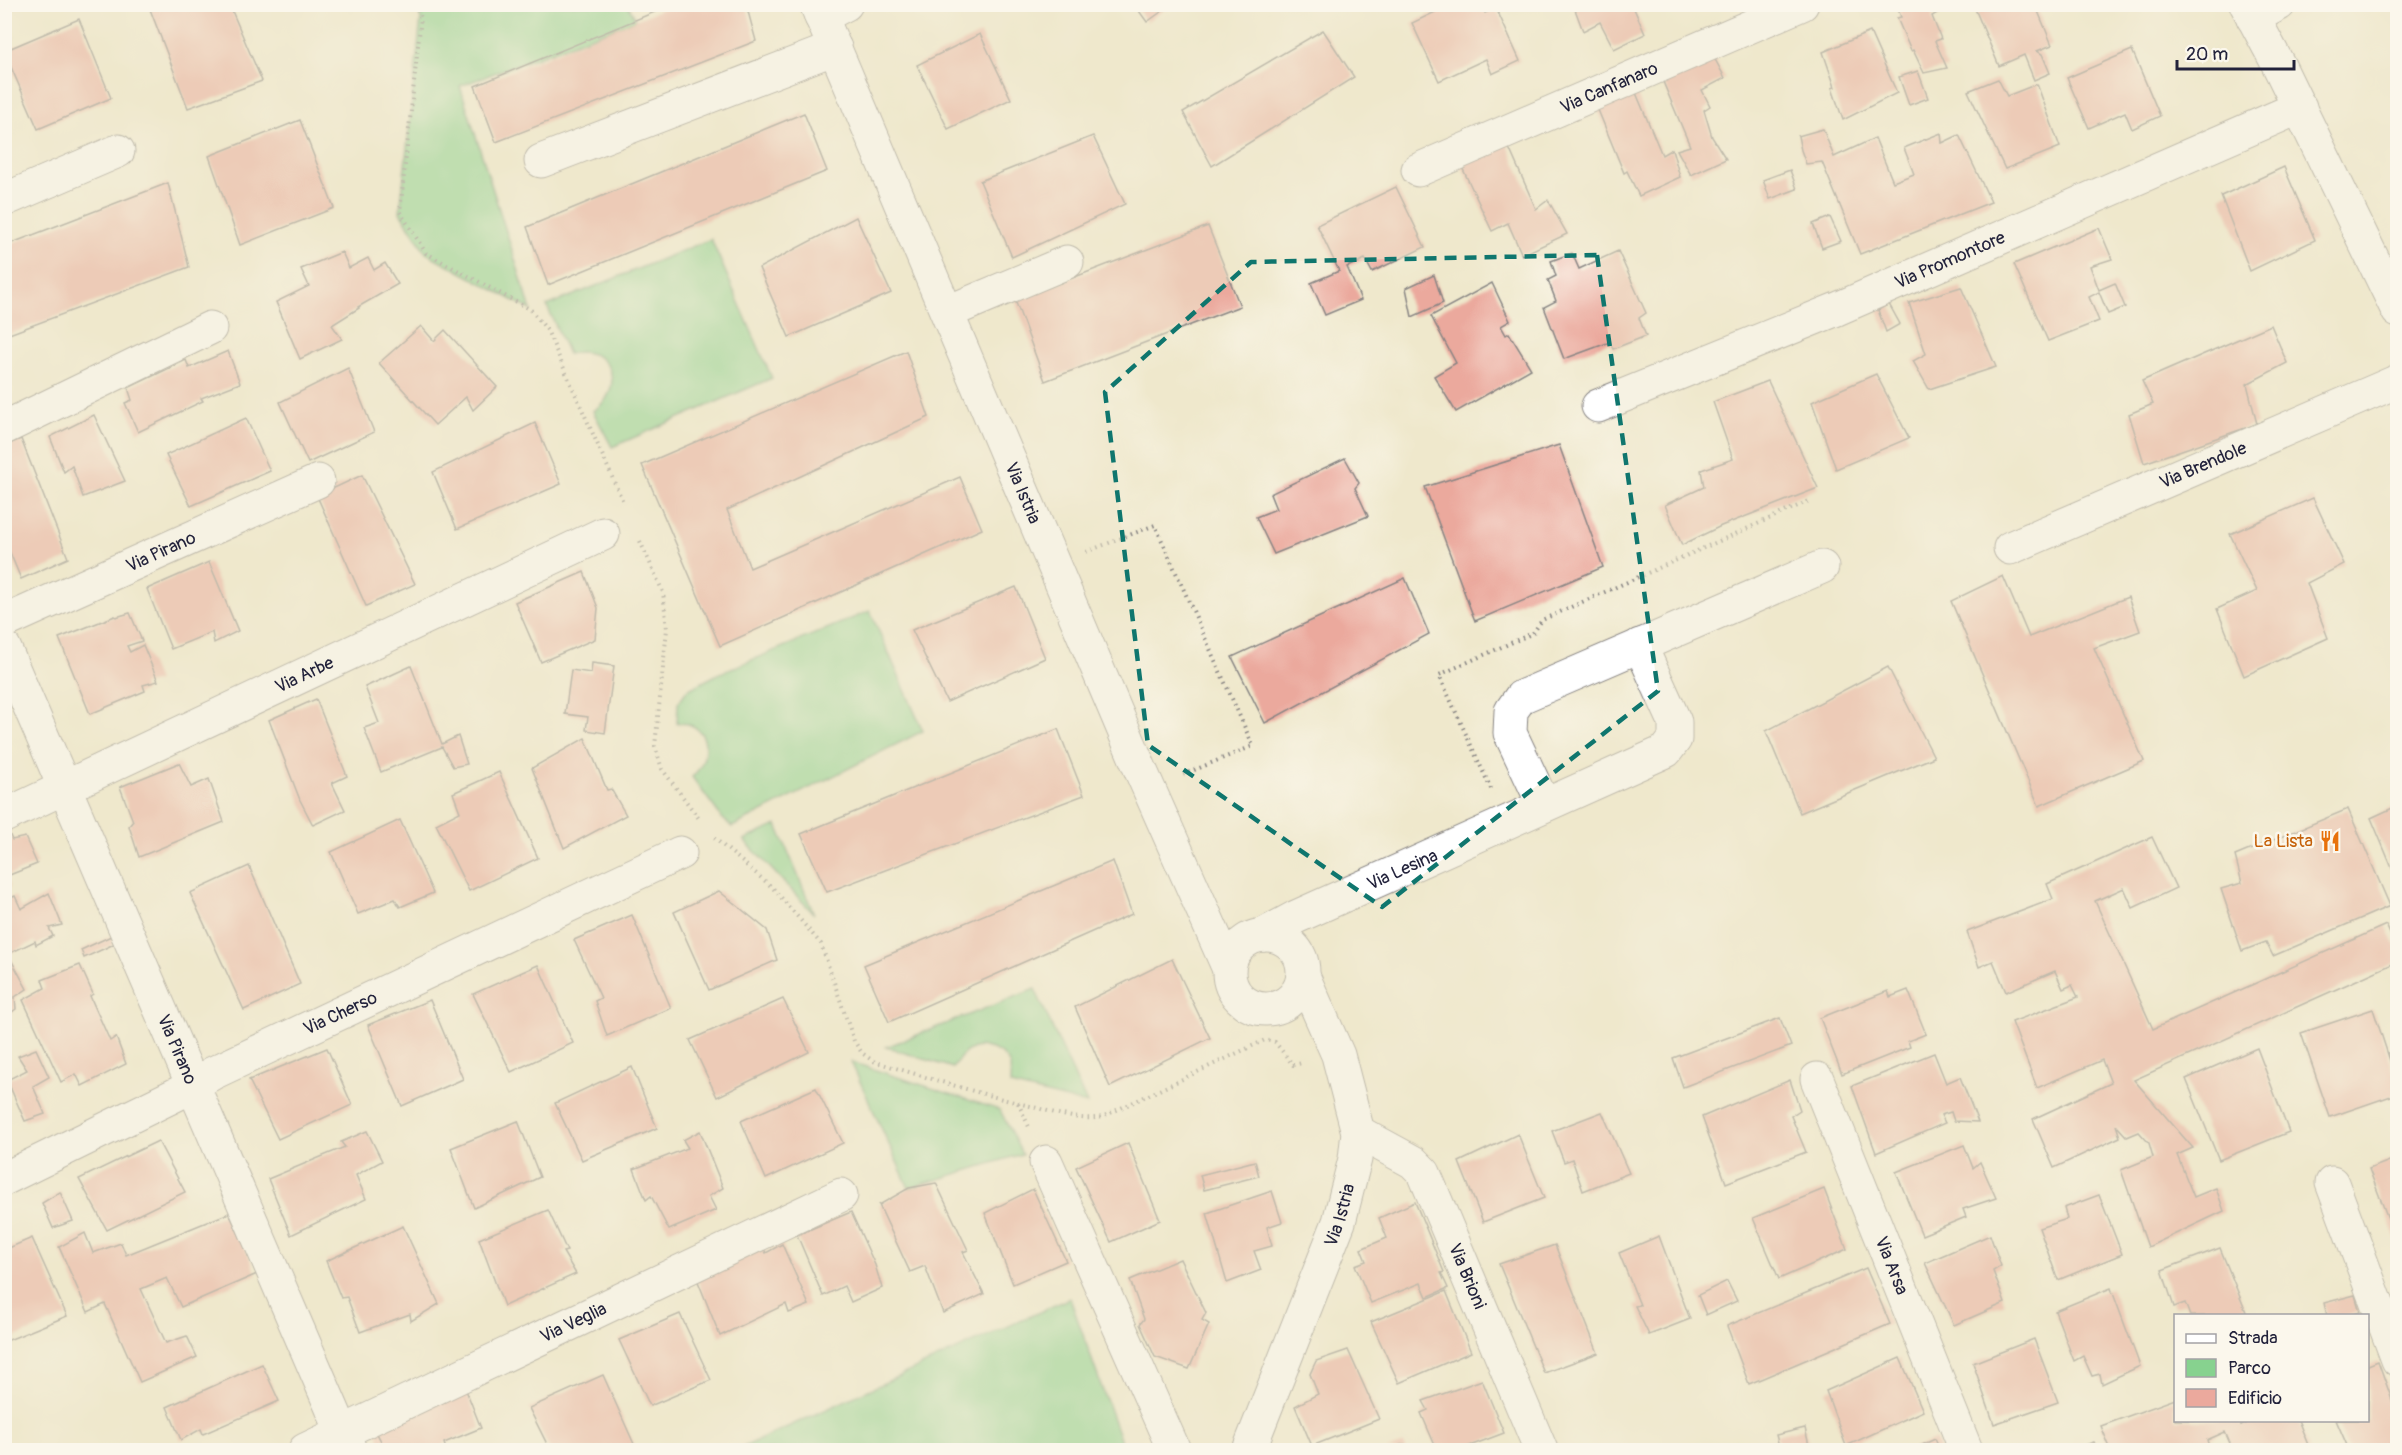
<svg xmlns="http://www.w3.org/2000/svg" width="2402" height="1455" font-family="Pangolin,sans-serif">
<style>
.green{fill:#87d28f;stroke:#547a65;stroke-width:1.5}
.building{fill:#eba99d}
.lines{fill:none;stroke-linecap:round;stroke-linejoin:round}
.street-casing{stroke:#888584;stroke-width:35}
.secondary-casing{stroke:#888584;stroke-width:35}
.path{stroke:#888584;stroke-width:4;stroke-dasharray:1.5 4.5;stroke-linecap:butt}
.street{stroke:#fff;stroke-width:33}
.secondary{stroke:#fff;stroke-width:33}
.marked{fill:none;stroke:#0f766e;stroke-width:4.5;stroke-dasharray:12 8;stroke-linejoin:round}
.labels{text-anchor:middle;stroke-width:5;stroke-linejoin:round;paint-order:stroke}
.street-label{font-size:18px;fill:#22223b;stroke:#fbf7ec}
.food-label{font-size:18px;fill:#c56008;stroke:#fbf7ec;text-anchor:end}
</style>
<rect width="100%" height="100%" fill="#fbf7ec"/>
<filter id="ink" filterUnits="userSpaceOnUse"><feTurbulence type="fractalNoise" baseFrequency=".0167" numOctaves="2"/><feDisplacementMap in="SourceGraphic" scale="12" xChannelSelector="R" yChannelSelector="G"/><feConvolveMatrix kernelMatrix="1 2 1 2 8 2 1 2 1" color-interpolation-filters="sRGB"/></filter>
<filter id="wash" filterUnits="userSpaceOnUse"><feTurbulence type="fractalNoise" baseFrequency=".008" numOctaves="4" result="noise"/><feDisplacementMap in="SourceGraphic" scale="24" xChannelSelector="R" yChannelSelector="G"/><feGaussianBlur stdDeviation="1.35" result="paint"/><feColorMatrix in="noise" values="0 0 0 0 0 0 0 0 0 0 0 0 0 0 0 0 0 1.4 0 .05"/><feComposite in="paint" operator="in"/></filter>
<g filter="url(#wash)">
<rect width="100%" height="100%" fill="#efe8cc"/>
<g class="green">
<path d="M416,5H628L636,20L460,86L531,310L426,253L400,212L421,18Z"/>
<path d="M711,239L772,378L612,447L593,411C629,388 609,342 568,354L547,306Z"/>
<path d="M870,611L923,731L732,827L722,818L692,777C713,757 710,722 677,723L678,703L687,690L718,674Z"/>
<path d="M777,825L814,914L744,840Z"/>
<path d="M1035,989L1087,1104L1010,1085C1010,1079 1011,1072 1010,1066C1006,1053 987,1044 974,1048C964,1051 959,1059 953,1068L886,1047Z"/>
<path d="M851,1062L1000,1110L1022,1154L909,1188Z"/>
<path d="M1070,1298L1124,1450H737Z"/>
</g>
<g id="blocks">
<g class="building">
<path d="M148,4H229L262,81L188,108Z"/>
<path d="M674,4H746L756,41L496,142L475,86Z"/>
<path d="M1134,4H1172L1147,22Z"/>
<path d="M1452,4H1482L1485,13L1496,8L1520,61L1492,74L1486,59L1439,81L1412,23Z"/>
<path d="M1573,4H1632L1645,34L1614,49L1600,22L1583,31Z"/>
<path d="M1896,4H1935L1939,12L1932,16L1941,39L1935,41L1947,68L1924,73L1913,50L1911,51L1897,18L1901,17Z"/>
<path d="M1973,4H2035L2052,45L2037,51L2042,54L2050,73L2034,80L2024,55L1999,66Z"/>
<path d="M79,19L111,98L38,129L4,51Z"/>
<path d="M1323,30L1354,77L1212,166L1183,112Z"/>
<path d="M1870,32L1897,93L1843,120L1832,88L1835,87L1823,52Z"/>
<path d="M980,34L1011,99L948,129L917,65Z"/>
<path d="M2132,50L2160,116L2132,129L2125,112L2089,128L2067,78Z"/>
<path d="M1711,52L1725,78L1702,90L1710,106L1704,110L1712,137L1726,159L1691,175L1677,150L1690,146L1661,77Z"/>
<path d="M1918,71L1928,98L1909,105L1899,77Z"/>
<path d="M1998,79L2007,96L2037,84L2060,147L2005,169L1968,91Z"/>
<path d="M1634,88L1662,155L1672,149L1680,177L1639,196L1627,171L1624,173L1596,105Z"/>
<path d="M804,113L827,171L548,285L527,227Z"/>
<path d="M300,120L334,208L240,245L209,156Z"/>
<path d="M1823,129L1834,157L1875,138L1893,182L1914,174L1904,148L1941,133L1942,143L1959,135L1991,202L1860,254L1822,162L1806,164L1801,150L1798,136Z"/>
<path d="M1093,136L1125,204L1012,257L980,181Z"/>
<path d="M1506,141L1536,209L1548,200L1567,234L1522,255L1508,223L1492,231L1461,165Z"/>
<path d="M2284,167L2315,240L2250,271L2221,196Z"/>
<path d="M1790,170L1797,189L1770,199L1763,180Z"/>
<path d="M168,183L189,267L4,336V246Z"/>
<path d="M1396,187L1425,247L1372,272L1365,259L1347,267L1361,300L1325,315L1311,283L1339,271L1317,225Z"/>
<path d="M856,217L891,293L789,337L759,268Z"/>
<path d="M1830,217L1841,241L1822,248L1813,224Z"/>
<path d="M1208,226L1240,306L1045,381L1015,300Z"/>
<path d="M2099,228L2112,259L2090,266L2099,290L2115,283L2125,307L2108,314L2099,292L2089,297L2099,321L2048,341L2014,264Z"/>
<path d="M1618,251L1646,313L1639,318L1646,336L1613,349L1610,342L1564,359L1544,307L1556,301L1548,280L1556,276L1551,261L1572,253L1579,269Z"/>
<path d="M342,252L349,268L368,258L374,270L385,263L398,284L358,307L359,308L332,325L342,339L300,359L276,302L309,286L301,269Z"/>
<path d="M1434,275L1443,303L1412,317L1406,288Z"/>
<path d="M1492,283L1510,321L1501,326L1506,335L1509,333L1531,369L1456,412L1434,376L1456,363L1431,316Z"/>
<path d="M1961,287L1996,367L1929,389L1913,361L1926,354L1909,303Z"/>
<path d="M1889,304L1900,324L1886,332L1878,310Z"/>
<path d="M2271,325L2287,363L2247,384L2257,424L2144,463L2129,414L2153,404L2142,381Z"/>
<path d="M421,326L434,341L445,330L497,387L473,410L466,397L435,425L379,363Z"/>
<path d="M228,351L240,383L201,398L203,401L138,432L125,403L132,400L128,388L186,360L189,368Z"/>
<path d="M906,351L929,417L727,510L750,568L960,477L982,529L720,646L642,465Z"/>
<path d="M348,368L374,432L308,463L280,402Z"/>
<path d="M1876,374L1909,438L1836,469L1812,402Z"/>
<path d="M1768,381L1818,488L1721,526L1682,545L1665,505L1704,487L1701,470L1733,459L1713,402Z"/>
<path d="M94,415L125,481L83,497L72,466L64,472L50,437Z"/>
<path d="M246,418L270,471L191,506L166,455Z"/>
<path d="M535,423L561,484L457,529L433,472Z"/>
<path d="M21,439L68,558L21,579L4,538V446Z"/>
<path d="M1559,445L1603,567L1475,621L1425,487Z"/>
<path d="M1345,458L1359,483L1355,488L1368,516L1274,554L1256,517L1276,509L1270,494Z"/>
<path d="M362,475L415,584L366,606L317,496Z"/>
<path d="M2313,498L2344,564L2307,583L2328,638L2244,676L2217,609L2257,591L2230,534Z"/>
<path d="M209,562L238,631L214,643L212,632L171,649L147,589Z"/>
<path d="M584,572L598,608L595,639L541,662L515,602Z"/>
<path d="M2003,576L2029,637L2128,597L2140,631L2094,648L2144,761L2039,806L1951,601Z"/>
<path d="M1405,578L1429,634L1265,723L1232,657Z"/>
<path d="M1016,587L1045,658L947,702L912,630Z"/>
<path d="M130,613L142,641L127,646L130,652L143,645L158,681L143,685L145,691L90,714L59,638L115,616L116,617Z"/>
<path d="M592,663L614,666L605,733L586,730L588,717L565,714L571,670L591,673Z"/>
<path d="M411,666L442,744L458,736L467,764L453,767L442,747L381,772L364,728L379,723L365,687Z"/>
<path d="M1888,667L1934,757L1800,813L1766,731Z"/>
<path d="M316,699L347,776L332,783L345,810L313,825L300,800L269,720Z"/>
<path d="M1058,729L1084,795L827,892L801,834Z"/>
<path d="M585,738L607,790L611,789L626,815L564,848L532,768Z"/>
<path d="M179,763L191,787L209,779L224,822L139,857L129,826L133,821L120,787Z"/>
<path d="M499,772L538,858L469,891L436,824L460,812L453,793Z"/>
<path d="M2397,806V880L2371,818Z"/>
<path d="M2348,809L2390,906L2273,956L2266,942L2242,951L2221,889L2242,883L2235,856Z"/>
<path d="M400,820L433,893L400,907L395,899L358,914L331,852Z"/>
<path d="M8,831L12,840L25,837L37,864L7,876L10,887L4,889V833Z"/>
<path d="M2152,837L2176,888L2133,908L2124,888L2095,901L2153,1029L2386,925L2397,949V962L2134,1080L2193,1148L2177,1155L2194,1197L2216,1188L2224,1211L2148,1247L2121,1170L2153,1157L2149,1143L2139,1132L2127,1137L2116,1125L2120,1137L2054,1168L2033,1119L2111,1083L2102,1060L2037,1088L2012,1022L2078,997L2072,985L2063,989L2055,971L2006,992L1993,961L1979,967L1967,932L2053,899L2047,884Z"/>
<path d="M1113,861L1132,914L889,1022L864,965Z"/>
<path d="M249,866L300,984L244,1010L190,893Z"/>
<path d="M719,891L767,930L777,960L709,990L674,912Z"/>
<path d="M49,893L62,925L49,928L53,936L36,945L35,941L8,954L27,989L15,997L16,1009L4,1018V901L15,896L21,909Z"/>
<path d="M632,915L671,1008L607,1036L595,1001L601,998L574,940Z"/>
<path d="M111,936L114,944L84,958L81,950Z"/>
<path d="M1172,959L1210,1038L1110,1087L1075,1007Z"/>
<path d="M80,965L93,994L90,996L110,1041L116,1037L126,1064L82,1086L76,1074L61,1082L23,1000L45,988L42,980Z"/>
<path d="M538,965L573,1043L511,1072L473,994Z"/>
<path d="M1908,990L1926,1034L1908,1041L1910,1047L1842,1074L1820,1018L1888,991L1890,997Z"/>
<path d="M783,999L809,1052L717,1097L690,1040Z"/>
<path d="M430,1000L463,1079L402,1106L368,1025Z"/>
<path d="M2373,1009L2397,1082V1094L2330,1117L2301,1033Z"/>
<path d="M1780,1018L1791,1046L1683,1087L1673,1058Z"/>
<path d="M327,1048L352,1105L278,1139L249,1080Z"/>
<path d="M2257,1048L2289,1132L2219,1160L2186,1079Z"/>
<path d="M36,1049L49,1077L33,1086L45,1114L25,1121L7,1080L27,1070L18,1056Z"/>
<path d="M1934,1053L1946,1083L1960,1077L1978,1122L1954,1121L1951,1112L1941,1115L1945,1123L1876,1153L1852,1086Z"/>
<path d="M632,1067L657,1128L582,1160L555,1103Z"/>
<path d="M1790,1080L1800,1110L1791,1116L1806,1152L1726,1183L1702,1117Z"/>
<path d="M816,1088L843,1143L766,1179L741,1121Z"/>
<path d="M1602,1112L1629,1173L1583,1191L1572,1159L1564,1162L1552,1131Z"/>
<path d="M518,1121L540,1177L474,1208L451,1148Z"/>
<path d="M367,1131L382,1161L356,1175L366,1199L291,1235L268,1179L345,1147L341,1142Z"/>
<path d="M700,1131L723,1188L709,1196L716,1210L669,1230L651,1196L646,1200L634,1169L688,1148L683,1140Z"/>
<path d="M1518,1134L1544,1198L1483,1222L1459,1162Z"/>
<path d="M158,1141L185,1192L107,1230L79,1179Z"/>
<path d="M1128,1143L1160,1220L1111,1242L1076,1167Z"/>
<path d="M1964,1145L1973,1168L1980,1162L1996,1198L1963,1209L1966,1217L1922,1235L1896,1172Z"/>
<path d="M2397,1158V1242L2369,1169Z"/>
<path d="M1255,1161L1259,1176L1204,1190L1200,1175Z"/>
<path d="M936,1183L968,1250L963,1252L984,1294L943,1313L925,1266L910,1272L879,1205L909,1188Z"/>
<path d="M1033,1189L1066,1261L1013,1284L985,1213Z"/>
<path d="M1824,1189L1847,1249L1779,1279L1753,1218Z"/>
<path d="M1272,1191L1282,1222L1267,1227L1272,1246L1254,1251L1261,1270L1227,1283L1207,1213Z"/>
<path d="M60,1192L73,1221L53,1228L42,1203Z"/>
<path d="M2099,1195L2122,1254L2058,1280L2039,1228L2067,1219L2064,1208Z"/>
<path d="M1415,1202L1444,1272L1441,1273L1448,1288L1427,1297L1421,1283L1371,1303L1355,1265L1366,1261L1361,1249L1387,1238L1379,1218Z"/>
<path d="M548,1210L567,1251L563,1252L576,1274L504,1306L479,1239Z"/>
<path d="M851,1212L875,1265L882,1288L851,1302L844,1286L823,1296L797,1235Z"/>
<path d="M229,1213L257,1274L181,1307L167,1278L141,1289L166,1343L187,1336L197,1357L140,1382L105,1304L88,1312L59,1247L85,1233L93,1253L121,1243L126,1255Z"/>
<path d="M403,1226L439,1304L411,1321L410,1314L360,1332L347,1297L341,1298L326,1261Z"/>
<path d="M1990,1235L2001,1266L1993,1271L2005,1303L1954,1325L1925,1263Z"/>
<path d="M1659,1236L1690,1319L1649,1335L1635,1306L1640,1305L1619,1253Z"/>
<path d="M32,1238L67,1316L4,1342V1250Z"/>
<path d="M782,1244L809,1305L789,1313L786,1304L720,1336L697,1279L764,1249L766,1253Z"/>
<path d="M1555,1245L1598,1353L1544,1373L1499,1264Z"/>
<path d="M2220,1248L2246,1312L2238,1316H2190L2185,1303L2174,1307L2162,1270Z"/>
<path d="M1180,1259L1206,1313L1202,1320L1209,1324L1189,1369L1155,1357L1140,1324L1144,1319L1130,1280Z"/>
<path d="M1866,1268L1890,1324L1749,1384L1727,1326Z"/>
<path d="M1727,1281L1737,1301L1706,1315L1698,1295Z"/>
<path d="M2111,1288L2140,1366L2102,1384L2100,1374L2092,1376L2083,1356L2074,1361L2055,1311Z"/>
<path d="M1446,1291L1471,1352L1399,1383L1371,1322Z"/>
<path d="M2355,1295L2360,1312L2348,1316H2327L2324,1303Z"/>
<path d="M680,1314L711,1380L650,1406L619,1340Z"/>
<path d="M2034,1339L2058,1402L1994,1424L1973,1363Z"/>
<path d="M1348,1350L1379,1419L1312,1446L1295,1406L1318,1394L1310,1374L1316,1361Z"/>
<path d="M1900,1358L1923,1411L1846,1446L1826,1391Z"/>
<path d="M2378,1361L2397,1414V1450H2349L2336,1420H2368V1365Z"/>
<path d="M262,1364L279,1401L203,1434L201,1429L181,1440L167,1407Z"/>
<path d="M603,1375L634,1444L619,1450H550L529,1408Z"/>
<path d="M1482,1380L1504,1433L1459,1450H1437L1421,1413L1428,1410L1423,1401Z"/>
<path d="M464,1385L481,1428L444,1443L446,1450H377L376,1446L382,1443L373,1426Z"/>
<path d="M2175,1399V1420H2240L2241,1426L2253,1420H2298L2310,1450H2233L2225,1432L2207,1440L2210,1450H2111L2101,1426Z"/>
<path d="M1805,1428L1810,1450H1780L1776,1435Z"/>
<path d="M1935,1439L1940,1450H1911Z"/>
<path d="M2094,1442L2097,1450H2071Z"/>
<path d="M1404,1444L1406,1450H1386Z"/>
<path d="M1678,1446L1680,1450H1665Z"/>
</g>
</g>
</g>
<g filter="url(#ink)">
<use href="#blocks" fill-opacity="0" stroke="#888584" stroke-width="1.5"/>
<g class="lines">
<defs>
<g id="street">
<path id="s1" d="M816,4L1141,771L1228,967"/>
<path d="M821,17L846,4"/>
<path d="M2253,18L2279,4"/>
<path d="M541,161L835,48"/>
<path id="s2" d="M1418,170L1802,4"/>
<path d="M4,200L118,151"/>
<path d="M948,312L1067,262"/>
<path id="s3" d="M1598,406L1837,309L2300,107"/>
<path d="M4,428L210,328"/>
<path id="s4" d="M2010,548L2398,381"/>
<path id="s5" d="M4,622L318,481"/>
<path id="s6" d="M4,647L350,1450"/>
<path d="M1544,805L1510,733L1511,711L1521,697L1822,567"/>
<path id="s7" d="M4,816L603,534"/>
<circle cx="1266" cy="972" r="37"/>
<path id="s8" d="M1263,935L1296,917L1666,751L1675,739V722L1640,645"/>
<path id="s9" d="M1817,1079L1966,1450"/>
<path id="s10" d="M1358,1132L1413,1162L1424,1173L1541,1450"/>
<path d="M1046,1162L1174,1450"/>
<path id="s11" d="M4,1179L179,1093L213,1073L680,853"/>
<path d="M2332,1183L2398,1360"/>
<path id="s12" d="M305,1450L841,1195"/>
<path id="s13" d="M1249,1450L1339,1222L1355,1159L1358,1132L1338,1055L1303,976"/>
</g>
<path id="secondary" d="M2246,4L2278,64L2398,311"/>
</defs>
<use href="#street" class="street-casing"/>
<use href="#secondary" class="secondary-casing"/>
<g class="path">
<path d="M416,4L421,18L400,212L426,253L531,310L547,330L624,504"/>
<path d="M640,541L663,592L667,629L655,746L662,769L700,820"/>
<path d="M1086,552L1155,525L1253,746L1182,775"/>
<path d="M1491,789L1439,675L1533,633L1542,620L1809,501"/>
<path d="M714,838L772,887L821,944L854,1041L862,1053L873,1061C925,1077 977,1093 1030,1106C1053,1112 1078,1122 1102,1117L1265,1040L1275,1042L1293,1065L1302,1063"/>
<path d="M1018,1103L1030,1129"/>
</g>
<use href="#street" class="street"/>
<use href="#secondary" class="secondary"/>
</g>
</g>
<path d="M0 0H2402V1455H0ZM1597,255L1658,691L1382,907L1148,745L1105,392L1251,262Z" fill="#efe8cc" fill-opacity=".55" fill-rule="evenodd"/>
<path class="marked" d="M1597,255L1658,691L1382,907L1148,745L1105,392L1251,262Z"/>
<defs>
<symbol id="restaurant-bare" viewBox="-9 -9 18 18"><path d="M-5-6h1v4h1v-4h1v4h1v-4h1v5L-1.5 .5V6h-2V.5L-5-1ZM5-6V6H3V1.5H1.5Q1.5-4 5-6Z" fill="#e8710a" stroke="#fbf7ec" stroke-width="2.5" paint-order="stroke"/></symbol>
</defs>
<g fill-rule="evenodd">
<use href="#restaurant-bare" x="2315" y="826" width="30" height="30"/>
</g>
<g class="labels">
<g class="street-label">
<text dy="6" stroke="none"><textPath href="#s2" startOffset="208">Via Canfanaro</textPath></text>
<text dy="6" stroke="none"><textPath href="#s3" startOffset="381">Via Promontore</textPath></text>
<text dy="6" stroke="none"><textPath href="#s4" startOffset="210">Via Brendole</textPath></text>
<text dy="6" stroke="none"><textPath href="#s1" startOffset="531">Via Istria</textPath></text>
<text dy="6" stroke="none"><textPath href="#s5" startOffset="172">Via Pirano</textPath></text>
<text dy="6" stroke="none"><textPath href="#s7" startOffset="332">Via Arbe</textPath></text>
<text dy="6" stroke="none"><textPath href="#s8" startOffset="154">Via Lesina</textPath></text>
<text dy="6" stroke="none"><textPath href="#s11" startOffset="375">Via Cherso</textPath></text>
<text dy="6" stroke="none"><textPath href="#s6" startOffset="438">Via Pirano</textPath></text>
<text dy="6" stroke="none"><textPath href="#s13" startOffset="252">Via Istria</textPath></text>
<text dy="6" stroke="none"><textPath href="#s9" startOffset="201">Via Arsa</textPath></text>
<text dy="6" stroke="none"><textPath href="#s10" startOffset="190">Via Brioni</textPath></text>
<text dy="6" stroke="none"><textPath href="#s12" startOffset="297">Via Veglia</textPath></text>
</g>
<g class="food-label">
<text x="2313" y="847">La Lista</text>
</g>
</g>
<rect width="2402" height="1455" fill="none" stroke="#fbf7ec" stroke-width="24"/>
<rect x="2174" y="1314" width="195" height="108" fill="#fbf7ec" stroke="#a4a2a5" stroke-width="1.5"/>
<rect x="2186" y="1334" width="30" height="9" fill="#ffffff" stroke="#a4a2a5" stroke-width="1.5"/>
<text x="2228" y="1344" font-size="18" fill="#22223b">Strada</text>
<rect x="2186" y="1359" width="30" height="18" fill="#87d28f" stroke="#a4a2a5" stroke-width="1.5"/>
<text x="2228" y="1374" font-size="18" fill="#22223b">Parco</text>
<rect x="2186" y="1389" width="30" height="18" fill="#eba99d" stroke="#a4a2a5" stroke-width="1.5"/>
<text x="2228" y="1404" font-size="18" fill="#22223b">Edificio</text>
<path d="M2177 60v9h117v-9" fill="none" stroke="#22223b" stroke-width="3"/>
<text x="2186" y="60" font-size="18" fill="#22223b" stroke="#fbf7ec" stroke-width="4.5" paint-order="stroke">20 m</text>
</svg>
